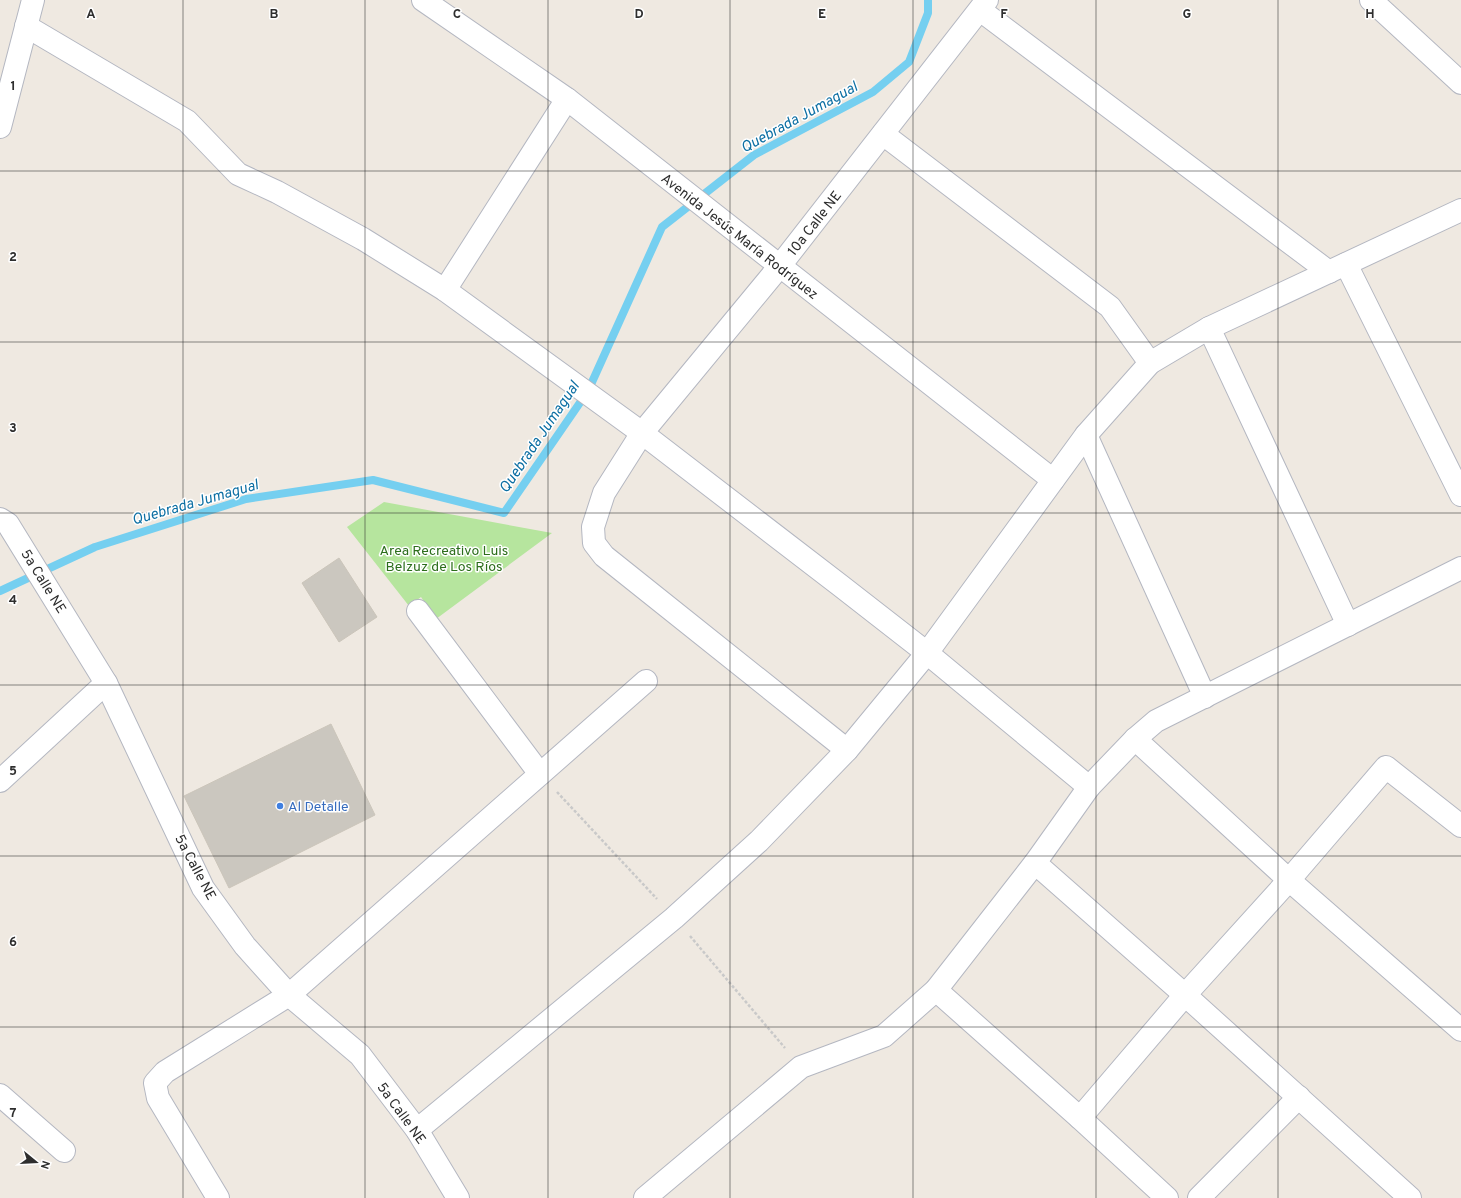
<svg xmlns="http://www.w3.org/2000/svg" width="1461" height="1198" font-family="Overpass,sans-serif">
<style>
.green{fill:#b6e59e}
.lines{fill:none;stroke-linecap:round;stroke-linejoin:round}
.stream{stroke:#75cff0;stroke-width:8}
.building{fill:#cbc7bf;stroke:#cbc5ba}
.minor-casing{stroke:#b4b7c1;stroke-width:24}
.tertiary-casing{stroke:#b4b7c1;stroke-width:24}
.path{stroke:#c9c9c9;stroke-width:2.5;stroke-dasharray:3 2;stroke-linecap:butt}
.minor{stroke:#fff;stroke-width:22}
.tertiary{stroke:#fff;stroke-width:22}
.grid{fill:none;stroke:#2e2e2e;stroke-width:1;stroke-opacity:0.55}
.shop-dot{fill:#3f7fe0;stroke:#fff;stroke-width:1.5}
.labels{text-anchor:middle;stroke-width:3;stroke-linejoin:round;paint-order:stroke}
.street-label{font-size:14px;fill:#2e2e2e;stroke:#fff}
.park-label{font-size:14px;fill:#2c6e1b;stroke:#fff}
.shop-label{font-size:14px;fill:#366cbe;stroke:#fff;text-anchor:start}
.water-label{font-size:15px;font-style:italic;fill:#0d6fa3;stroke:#fff}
.grid-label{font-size:13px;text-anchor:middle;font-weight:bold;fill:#2e2e2e;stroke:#fff;stroke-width:3;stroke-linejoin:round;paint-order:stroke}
</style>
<rect width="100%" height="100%" fill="#efe9e1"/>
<path class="green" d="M384,502L552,533L436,619L421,597L409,606L347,527Z"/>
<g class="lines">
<path class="stream" d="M0,591L95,547L246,499L373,480L504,513L588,391L662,227L754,155L873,92L909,62L928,13V0"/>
</g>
<g class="building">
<path d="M339,558L377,617L339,642L302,583Z"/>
<path d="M331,724L375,815L229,888L184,796Z"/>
</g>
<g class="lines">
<defs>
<g id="minor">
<path d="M423,0L567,99L1053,480"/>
<path d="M1371,0L1461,83"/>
<path d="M980,10L1329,272"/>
<path d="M26,26L187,121L238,174L277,192L363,239L445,290L642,433L841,586L927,653L1089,787"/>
<path d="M883,134L1110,307L1150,363"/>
<path d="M1346,264L1461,495"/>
<path d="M445,290L567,99"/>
<path d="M1209,328L1348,625"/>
<path d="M1086,435L1205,697"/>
<path d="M418,611L540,774"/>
<path d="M1135,739L1289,880L1461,1030"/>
<path d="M847,750L604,556L594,543L593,527L604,493L642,433L779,267L987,0"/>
<path d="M0,781L106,683"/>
<path d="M1035,863L1185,995L1410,1198"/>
<path d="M936,990L1080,1118L1167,1198"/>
<path d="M0,1095L64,1151"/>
<path d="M1080,1118L1185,995L1289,880L1386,767L1461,826"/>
<path d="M417,1130L674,918L759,841L847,750L927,653L1086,435L1150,363L1209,328L1461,210"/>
<path d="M218,1198L158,1098L155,1083L165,1072L289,995L646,681"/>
<path d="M645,1198L801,1067L884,1036L936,990L1035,863L1089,787L1135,739L1156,721L1461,568"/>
<path d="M1199,1198L1299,1097"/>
</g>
<g id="tertiary">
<path d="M0,127L33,0"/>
<path d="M0,519L8,524L106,683L203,888L245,946L289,995L360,1055L417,1130L458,1198"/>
</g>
</defs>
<use href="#minor" class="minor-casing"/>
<use href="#tertiary" class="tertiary-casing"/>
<g class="path">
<path d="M557,792L657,899"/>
<path d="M690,936L785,1048"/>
</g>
<use href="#minor" class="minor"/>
<use href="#tertiary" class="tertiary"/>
</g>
<path class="grid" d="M183,0V1198M365,0V1198M548,0V1198M730,0V1198M913,0V1198M1096,0V1198M1278,0V1198M0,171H1461M0,342H1461M0,513H1461M0,685H1461M0,856H1461M0,1027H1461"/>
<circle class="shop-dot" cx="280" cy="806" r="4"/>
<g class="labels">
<g class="street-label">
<text transform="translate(814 223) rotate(-52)" y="5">10a Calle NE</text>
<text transform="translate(740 236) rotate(38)" y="5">Avenida Jesús María Rodríguez</text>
<text transform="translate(44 581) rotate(58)" y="5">5a Calle NE</text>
<text transform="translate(196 867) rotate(62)" y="5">5a Calle NE</text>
<text transform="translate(402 1113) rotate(54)" y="5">5a Calle NE</text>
</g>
<g class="park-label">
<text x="444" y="555">Area Recreativo Luis<tspan x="444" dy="16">Belzuz de Los Ríos</tspan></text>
</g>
<g class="shop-label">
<text x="288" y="811">Al Detalle</text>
</g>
<g class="water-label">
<text transform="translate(799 117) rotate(-29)" y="5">Quebrada Jumagual</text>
<text transform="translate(539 437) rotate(-56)" y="5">Quebrada Jumagual</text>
<text transform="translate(195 502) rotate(-16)" y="5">Quebrada Jumagual</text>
</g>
</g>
<g class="grid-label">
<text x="91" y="18">A</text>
<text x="274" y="18">B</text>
<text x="457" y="18">C</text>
<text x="639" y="18">D</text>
<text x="822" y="18">E</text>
<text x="1004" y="18">F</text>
<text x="1187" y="18">G</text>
<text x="1370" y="18">H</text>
<text x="13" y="90">1</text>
<text x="13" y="261">2</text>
<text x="13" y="432">3</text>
<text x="13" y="604">4</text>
<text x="13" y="775">5</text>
<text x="13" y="946">6</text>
<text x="13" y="1117">7</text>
</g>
<g transform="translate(36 1162) rotate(108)" stroke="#ffffff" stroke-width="3" paint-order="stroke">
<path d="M0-3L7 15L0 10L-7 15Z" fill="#2e2e2e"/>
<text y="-6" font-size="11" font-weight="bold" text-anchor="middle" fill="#2e2e2e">N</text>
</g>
</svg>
